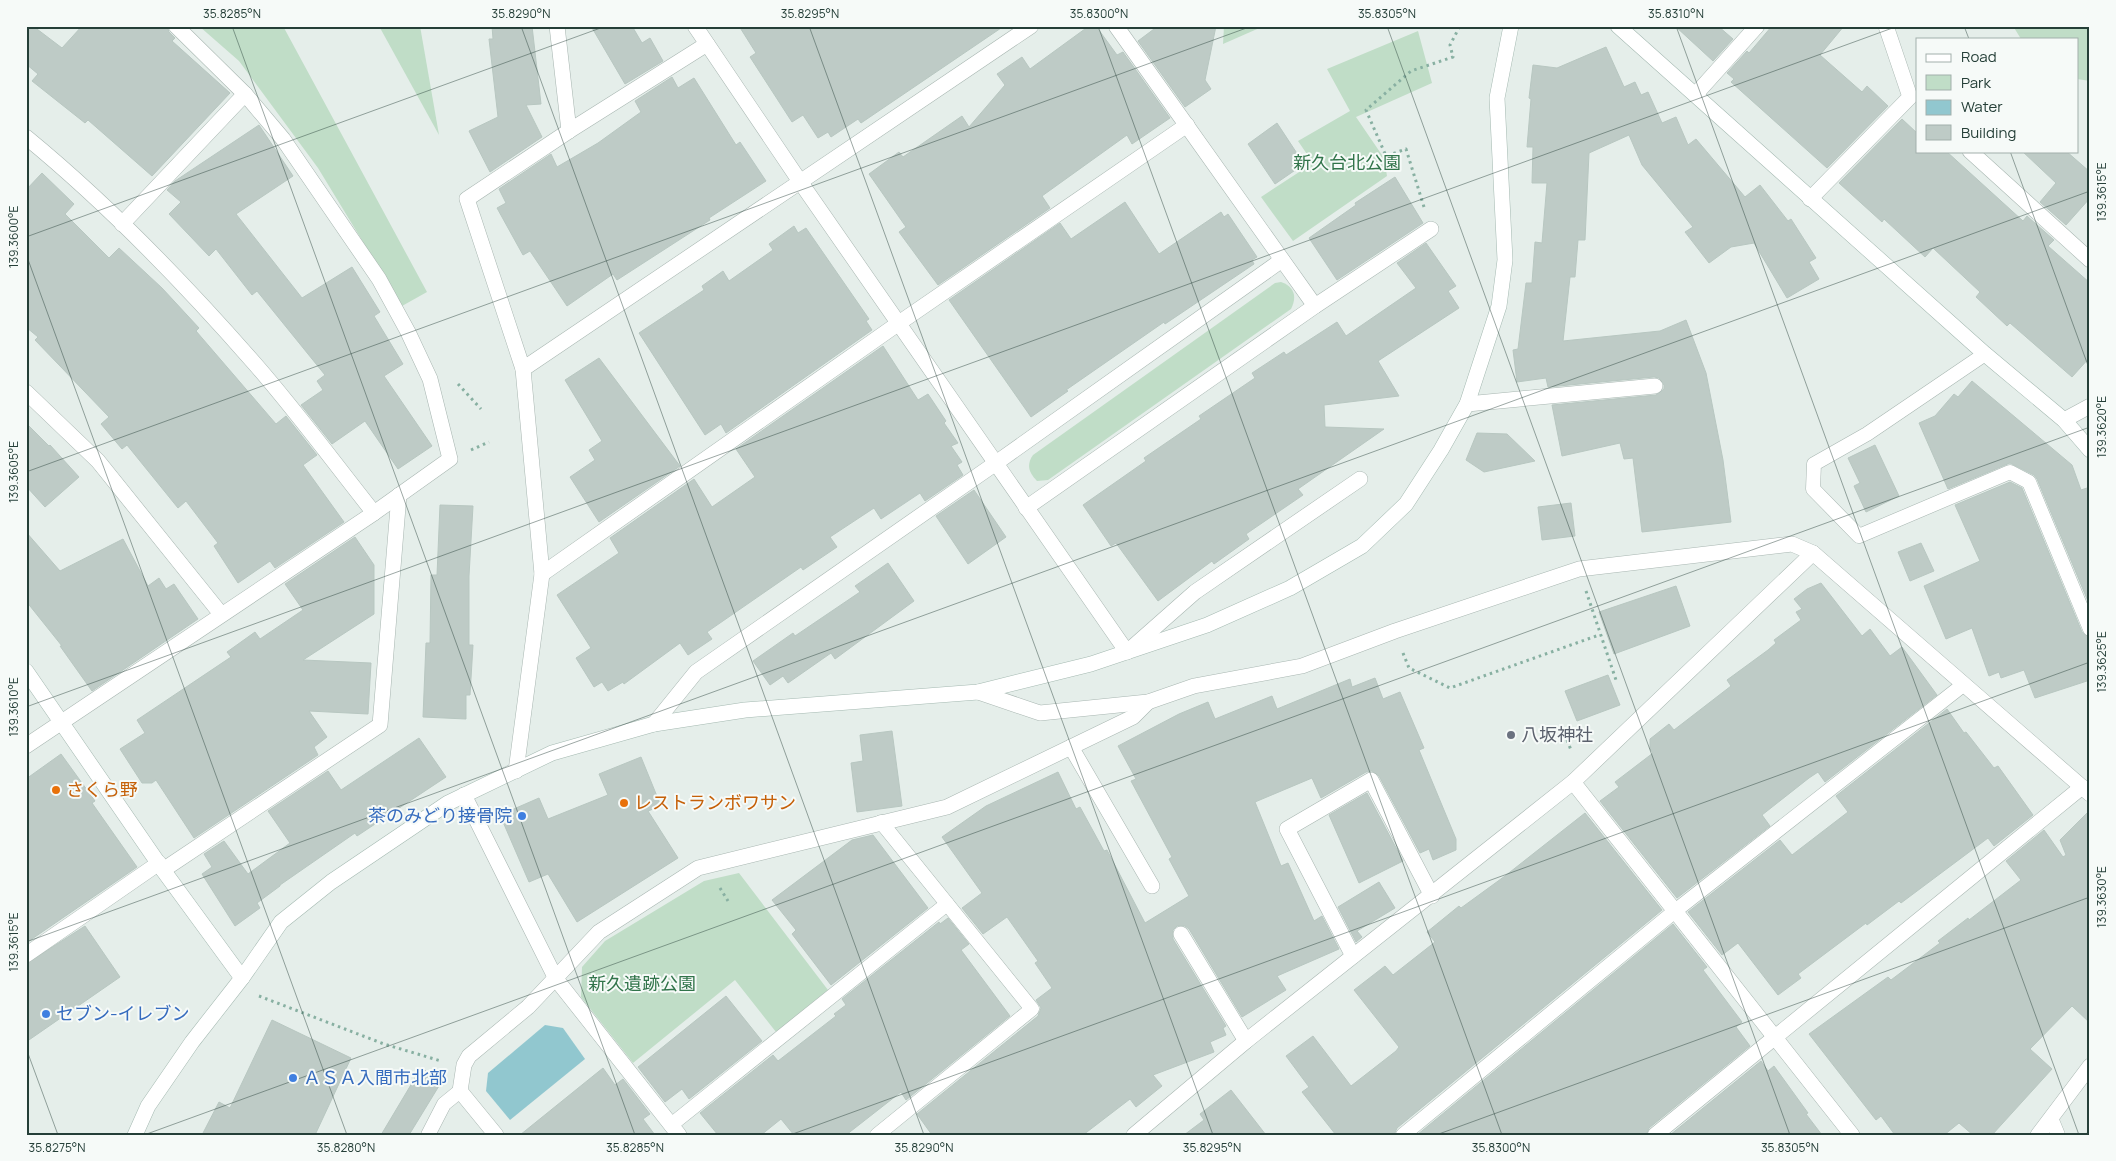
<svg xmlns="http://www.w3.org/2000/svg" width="2116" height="1161" font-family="Manrope,'Noto Sans JP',sans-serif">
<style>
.green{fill:#c0ddc7}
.water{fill:#91c7cf}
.building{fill:#becbc6;stroke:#b8c7c1}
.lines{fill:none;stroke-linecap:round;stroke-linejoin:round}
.lane-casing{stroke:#a8b6b1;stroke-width:15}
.street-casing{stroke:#a8b6b1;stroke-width:16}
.secondary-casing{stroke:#a4b9b1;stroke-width:16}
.path{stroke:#88b0a2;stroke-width:3;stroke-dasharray:2.5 4;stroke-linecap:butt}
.lane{stroke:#fff;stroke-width:14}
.street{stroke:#fff;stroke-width:15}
.secondary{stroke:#fff;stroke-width:15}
.ticks{fill:none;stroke:#253f38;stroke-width:1;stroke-opacity:0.45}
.worship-dot{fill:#6b7280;stroke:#f6faf8;stroke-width:2}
.food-dot{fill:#e8710a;stroke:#f6faf8;stroke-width:2}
.shop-dot{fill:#3f7fe0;stroke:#f6faf8;stroke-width:2}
.labels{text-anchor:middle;stroke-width:4;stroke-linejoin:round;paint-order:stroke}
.park-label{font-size:18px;fill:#31744a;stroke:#f6faf8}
.worship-label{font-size:18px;fill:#5b616d;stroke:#f6faf8;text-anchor:start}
.food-label{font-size:18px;fill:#c56008;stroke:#f6faf8;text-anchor:start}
.shop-label{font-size:18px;fill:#366cbe;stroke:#f6faf8;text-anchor:start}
.neatline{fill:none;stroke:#253f38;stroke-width:2}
.ticks-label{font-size:12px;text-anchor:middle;fill:#253f38}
</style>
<rect width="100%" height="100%" fill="#e5eeea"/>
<g class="green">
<path d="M199,26H283L427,292L402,306L318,168L239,61Z"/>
<path d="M379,26H420L439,135Z"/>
<path d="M1224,26H1264L1223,44Z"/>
<path d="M2013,26H2090V81L2077,79V39H2021Z"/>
<path d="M1418,31L1432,83L1356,117L1384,158L1387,176L1293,241L1261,197L1313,163L1298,141L1350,111L1327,69Z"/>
<path d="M1281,282C1295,287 1297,297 1291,309L1048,480L1037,481C1029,473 1026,465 1033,455L1275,283Z"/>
<path d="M739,873L828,990L776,1032L735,980L633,1063L581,997L582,967L605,941L704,881Z"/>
</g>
<path class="water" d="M545,1025L563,1028L585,1059L510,1120L486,1091L488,1073Z"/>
<g class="building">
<path d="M26,26H33L62,48L82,26H167L169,32L175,38L172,41L230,93L152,176L88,120L85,123L32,81L38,74L26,64Z"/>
<path d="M492,26H532L541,104L526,105L542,137L490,172L469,131L498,117L489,39H493Z"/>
<path d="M591,26H632L642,43L650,38L663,61L625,84Z"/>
<path d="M739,26H1004L861,123L858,119L831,137L828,132L818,138L803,115L792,122L750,57L756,53Z"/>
<path d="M1089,26H1096L1117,55L1123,52L1170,118L1132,144L1127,135L1042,196L1050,208L938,285L899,232L906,227L869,174L899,152L903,157L962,116L969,127L1005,85L997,74L1022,57L1030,69Z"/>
<path d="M1158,26H1216L1205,80L1211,89L1185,107L1138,41Z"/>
<path d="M1675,26H1718L1733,39L1713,61Z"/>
<path d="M1772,26H1844L1820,55L1862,92L1867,86L1888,106L1827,168L1731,82L1734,79L1727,73L1747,51L1749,53Z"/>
<path d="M1606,47L1624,87L1635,82L1641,95L1648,92L1662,123L1676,117L1688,145L1696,139L1745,197L1760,185L1788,221L1791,219L1816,258L1809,262L1819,279L1787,298L1754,243L1731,247L1709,263L1685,232L1693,227L1642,165L1629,135L1589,153L1585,240H1578L1575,277H1570L1563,341L1660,331L1686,320L1706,373L1723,460L1731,522L1642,532L1633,458L1624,459L1620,443L1562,456L1552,405L1656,395L1664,389V385L1659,378L1654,377L1548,387L1546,378L1517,382L1513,350L1518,349L1526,283H1532L1535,242L1542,243L1547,183H1532L1533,147H1527L1531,99L1529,98L1533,65L1557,68Z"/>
<path d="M672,77L678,88L694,78L736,145L740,142L766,181L709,218L710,220L617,280L613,274L567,306L530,251L523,255L497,208L506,203L499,189L551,154L557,167L598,143L641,112L635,101Z"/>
<path d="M1902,119L1917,133V151H1946L2023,221L2027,216L2054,240L2048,246L2090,283V357L2072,377L2010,323L2007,326L1976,297L1980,292L1933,248L1925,257L1884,219L1882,222L1839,183Z"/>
<path d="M1277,123L1304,164L1275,184L1248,144Z"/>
<path d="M259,125L293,176L236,214L302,298L352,267L380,312L374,316L403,364L384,376L432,446L398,469L365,421L332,444L301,405L323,390L317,381L325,375L257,291L252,295L216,249L209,256L169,214L181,202L167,190L175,181Z"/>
<path d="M2022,151H2066L2090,172V198L2066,225L2040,202L2056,183Z"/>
<path d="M42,173L74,204L65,214L109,258L119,248L162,288L199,328L196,331L276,424L286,416L317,455L303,465L344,522L275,568L270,561L238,583L214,546L218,543L186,501L178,508L127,445L122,449L101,424L109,417L35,340L38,337L26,327V190Z"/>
<path d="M1395,177L1423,223L1337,280L1309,238L1356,205L1355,203Z"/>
<path d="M1125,202L1159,254L1221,212L1224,217L1228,214L1257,257L1252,260L1254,264L1165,324L1164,322L1066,390L1068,391L1031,417L949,300L1060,223L1071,239Z"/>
<path d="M794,226L798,233L806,228L869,319L866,321L872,330L726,433L721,424L705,435L639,333L704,290L702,286L723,271L729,281L773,250L769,244Z"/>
<path d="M1426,243L1456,286L1448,291L1459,308L1378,361L1399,396L1324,405L1325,427L1384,429L1298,489L1303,495L1246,534L1249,539L1214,564L1212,561L1158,601L1116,543L1111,546L1083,505L1146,461L1144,458L1201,419L1199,416L1255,378L1252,373L1284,352L1286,355L1337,322L1346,336L1416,288L1397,263Z"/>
<path d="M883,346L918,400L928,394L946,421L944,423L958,443L951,446L962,462L957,465L963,475L925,501L920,493L881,519L874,508L830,537L837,547L803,570L801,567L707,632L712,639L688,655L680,643L624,684L623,682L608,691L602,682L594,687L576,658L591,648L557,595L619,553L610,538L694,479L712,507L755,477L736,449Z"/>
<path d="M599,358L680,466L599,522L570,477L595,460L589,450L602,441L565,380Z"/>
<path d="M1972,381L2072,465L2081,490L2090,487V606L2037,479L2034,475L2010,463L1948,489L1919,423L1935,416L1954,394L1958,397Z"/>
<path d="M26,423L49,446L50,445L79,477L45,507L26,486Z"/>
<path d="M1477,433L1507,434L1535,461L1484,472L1466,460Z"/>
<path d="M1875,445L1899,496L1866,512L1854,486L1860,483L1848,458Z"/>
<path d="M2010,482L2022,488L2082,632L2090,638V680L2035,698L2024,670L2001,678L1999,672L1989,676L1972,628L1946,639L1924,586L1980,561L1955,505Z"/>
<path d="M974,490L1006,537L968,564L936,516Z"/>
<path d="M1571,503L1575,536L1542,540L1538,507Z"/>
<path d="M440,505L473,506L469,576V645H473L470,695H466V719L423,717L426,643H430L431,575H437Z"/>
<path d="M26,532L60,571L123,539L148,586L159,578L166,589L174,584L198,619L92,691L60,646H62L26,601Z"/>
<path d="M355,537L374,565V614L303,660L371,663L368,714L309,711L327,737L314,747L318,755L194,838L156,780L152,783H142L120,749L145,733L137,720L231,657L227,652L255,632L260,639L303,610L285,584Z"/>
<path d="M1921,543L1934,571L1910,581L1898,552Z"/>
<path d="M888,563L914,601L835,659L831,653L788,683L783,676L770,685L753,661L793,633L795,636L860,592L855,586Z"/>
<path d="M1821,583L1862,636L1870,629L1890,656L1902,647L1937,695L1825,782L1818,772L1809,778L1762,815L1770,826L1677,898L1600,801L1619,787L1615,782L1653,753L1650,749V739L1669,724L1674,730L1731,686L1727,680L1768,650L1776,643L1774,640L1801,620L1796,612L1802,609L1794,599L1807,589Z"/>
<path d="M1676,586L1690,626L1614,654L1599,612Z"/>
<path d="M1608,675L1620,705L1577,721L1565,691Z"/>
<path d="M1375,678L1383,699L1400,692L1424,748L1419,750L1456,839V850L1433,860L1429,849L1420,853L1379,776L1372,771L1366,772L1321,798L1312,778L1255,802L1281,866L1288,863L1314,921L1322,916L1339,949L1277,976L1286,990L1242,1017L1189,929L1185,926H1177L1173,930V939L1226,1026L1223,1028L1226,1035L1210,1042L1214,1052L1153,1075L1162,1086L1136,1107L1130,1099L1083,1135H932L917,1114L1038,1016L1041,1008L1036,1000L1052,988L1035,963L1038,961L1007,917L983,934L962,908L982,893L942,837L986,806L1058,772L1076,809L1080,807L1104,851L1107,850L1145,923L1189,896L1169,859L1172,857L1131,781L1136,779L1118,746L1179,714L1208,702L1215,719L1272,696L1277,709L1350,679L1352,687Z"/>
<path d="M1947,709L1964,733L1966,732L1994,768L1998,766L2033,815L1994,846L1988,838L1901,903L1899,901L1867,925L1866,923L1798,974L1801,978L1778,995L1738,943L1722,955L1688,912L1780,840L1792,855L1848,812L1836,796Z"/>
<path d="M892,731L902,806L857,812L851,763L863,761L860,735Z"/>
<path d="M419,738L446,777L357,836L355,833L280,885V886L257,903L260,908L235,926L202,874L212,867L204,854L224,841L248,874L290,843L268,811L328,771L341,790Z"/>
<path d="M61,754L95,801L92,803L137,867L26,943V779Z"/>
<path d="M641,757L661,806L648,811L678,858L577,922L548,874L529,882L500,815L539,798L548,819L608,795L599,774Z"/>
<path d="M1367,793L1403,861L1359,883L1329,815Z"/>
<path d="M2090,810V1023L2072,1006L2030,1049L2052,1069L1992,1135H1973L1959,1123L1944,1135H1895L1881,1116L1876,1120L1809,1034L1888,977L1891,980L1940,943L1938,941L1968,918L1969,920L2021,880L2006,861L2044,830L2063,857L2066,855L2060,840Z"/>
<path d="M1585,813L1662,910L1397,1128L1394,1135H1336L1302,1092L1309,1087L1286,1056L1313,1036L1351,1086L1396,1051L1399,1047L1354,990L1385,966L1393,975L1435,942L1427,932L1459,906L1461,908L1505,876Z"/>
<path d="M873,835L928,908L831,985L792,934L796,930L772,900L852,840Z"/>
<path d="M1379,882L1395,908L1357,931L1362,937L1356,942L1338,907Z"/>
<path d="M948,918L969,944L961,950L1010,1016L906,1100L901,1092L846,1135H794L781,1119L761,1135H718L700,1113L773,1055L778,1061L836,1016L834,1014L846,1005L842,999L939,922L940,924Z"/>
<path d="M1673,924L1707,967L1703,970L1742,1022L1736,1027L1750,1046L1649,1128L1646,1135H1417Z"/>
<path d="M85,926L120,977L26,1042V964Z"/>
<path d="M726,996L762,1041L689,1099L682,1089L665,1102L638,1067Z"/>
<path d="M272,1020L351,1058L315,1135H202L219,1102L230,1108Z"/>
<path d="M1761,1061L1768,1071L1774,1066L1808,1113L1806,1114L1822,1135H1670Z"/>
<path d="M421,1068L442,1081L409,1135H381Z"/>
<path d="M603,1068L615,1085L623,1079L650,1114L643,1119L655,1135H520Z"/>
<path d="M1231,1090L1266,1135H1184L1204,1120L1200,1114Z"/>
</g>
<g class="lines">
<defs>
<g id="lane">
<path d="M1985,354L1867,434L1814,464L1813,489L1859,536L2010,472L2029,482L2090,629"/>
<path d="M2051,1118L2058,1135"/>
<path d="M671,1125L947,904"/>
<path d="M428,1135L444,1104L460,1091"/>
<path d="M877,1135L1032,1009L881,822"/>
<path d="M1403,1135L1675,911L1963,685"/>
</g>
<g id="street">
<path d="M557,26L569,131"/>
<path d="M695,26L801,183L1127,652L1195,592L1360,479"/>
<path d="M1116,26L1315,306"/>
<path d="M1696,94L1757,26"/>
<path d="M26,137C109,205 185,284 255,364C297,412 335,464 374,513"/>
<path d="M1970,151L2090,260"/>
<path d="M1810,199L1910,97L1886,26"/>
<path d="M122,224L245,94"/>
<path d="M523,369L1031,26"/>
<path d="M26,392L98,461L221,614"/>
<path d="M1467,404L1655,386"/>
<path d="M2064,420L2090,406"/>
<path d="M1026,508L1315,306L1431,229"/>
<path d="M542,574L899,323L1187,125"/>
<path d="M978,692L1040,713L1148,702L1194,686L1302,666L1395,631L1579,569L1792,544L1813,553L2090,794"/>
<path d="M654,724L696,672L996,463L1282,260"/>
<path d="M26,746L374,513L450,459L430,379L408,332L379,279L283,139L245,94L176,26"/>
<path d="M1071,747L1152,886"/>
<path d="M516,771L542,574L523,369L467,199L569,131L707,44"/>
<path d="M1573,782L1852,1135"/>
<path d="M464,795L556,979L679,1135"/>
<path d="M163,870L380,725L399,495"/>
<path d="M1181,934L1246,1041"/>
<path d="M26,955L159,863"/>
<path d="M1353,956L1287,829L1371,780L1432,896"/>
<path d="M496,1135L460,1091L464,1065L469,1056L528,1007L599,932L698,868L947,807L1133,717L1148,702"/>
<path d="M1134,1135L1246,1041L1573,782L1813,553"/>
<path d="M1655,1135L2082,787"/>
<path d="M2038,1135L2090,1066"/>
</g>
<g id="secondary">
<path d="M1618,26L1985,354L2064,420L2090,450"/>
<path d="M26,671L163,870L242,978"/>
<path d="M135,1135L148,1106L192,1042L242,978L281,922L331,882L448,803L552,753L654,724L745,710L978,692L1091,664L1207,625L1290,588L1362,546L1406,504L1441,450L1467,404L1499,306L1505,260L1497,98L1511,26"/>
</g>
</defs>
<use href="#lane" class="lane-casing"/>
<use href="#street" class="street-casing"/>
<use href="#secondary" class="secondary-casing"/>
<g class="path">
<path d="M1424,207L1406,149L1386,156L1366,110L1411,71L1453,57L1450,45L1460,26"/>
<path d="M458,384L481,409"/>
<path d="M471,450L489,442"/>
<path d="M1586,591L1617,683"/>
<path d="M1403,653L1409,668L1450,688L1599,635"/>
<path d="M1567,740L1571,750"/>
<path d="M720,888L728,901"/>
<path d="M259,996L384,1044L441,1061"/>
</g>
<use href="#lane" class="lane"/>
<use href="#street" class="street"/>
<use href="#secondary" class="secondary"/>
</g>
<path class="ticks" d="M232,26L635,1135M521,26L924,1135M809,26L1213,1135M1098,26L1502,1135M1387,26L1790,1135M1676,26L2079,1135M1964,26L1969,39M2010,151L2090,371M26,237L606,26M26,254L347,1135M26,472L1252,26M26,707L1898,26M26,942L2090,191M26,1048L58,1135M144,1135L2090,427M790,1135L2090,662M1436,1135L2090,897M2082,1135L2090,1132"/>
<circle class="worship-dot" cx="1511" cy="735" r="5"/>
<g class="food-dot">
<circle cx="56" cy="790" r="5"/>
<circle cx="624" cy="803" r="5"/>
</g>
<g class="shop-dot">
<circle cx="522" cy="816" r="5"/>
<circle cx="46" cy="1014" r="5"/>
<circle cx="293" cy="1078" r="5"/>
</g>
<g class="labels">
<g class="park-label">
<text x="1347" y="169">新久台北公園</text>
<text x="642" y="990">新久遺跡公園</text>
</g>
<g class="worship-label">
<text x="1521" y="741">八坂神社</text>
</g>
<g class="food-label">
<text x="66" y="796">さくら野</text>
<text x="634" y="809">レストランボワサン</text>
</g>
<g class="shop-label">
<text x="512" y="822" text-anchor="end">茶のみどり接骨院</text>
<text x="56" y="1020">セブン-イレブン</text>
<text x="303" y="1084">ＡＳＡ入間市北部</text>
</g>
</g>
<rect width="2116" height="1161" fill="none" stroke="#f6faf8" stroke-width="55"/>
<rect x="1916" y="38" width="162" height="115" fill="#f6faf8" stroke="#a2afab"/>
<rect x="1926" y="54" width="25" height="8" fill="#ffffff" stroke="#a2afab"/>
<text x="1961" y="62" font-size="15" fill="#253f38">Road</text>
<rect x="1926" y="75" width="25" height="15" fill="#c0ddc7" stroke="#a2afab"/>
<text x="1961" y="88" font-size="15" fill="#253f38">Park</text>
<rect x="1926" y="100" width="25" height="15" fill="#91c7cf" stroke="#a2afab"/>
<text x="1961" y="112" font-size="15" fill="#253f38">Water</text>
<rect x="1926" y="125" width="25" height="15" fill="#becbc6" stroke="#a2afab"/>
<text x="1961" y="138" font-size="15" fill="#253f38">Building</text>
<rect x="28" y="28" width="2060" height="1106" class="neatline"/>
<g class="ticks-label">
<text x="232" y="18">35.8285°N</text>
<text x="521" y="18">35.8290°N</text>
<text x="810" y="18">35.8295°N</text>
<text x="1099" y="18">35.8300°N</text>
<text x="1387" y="18">35.8305°N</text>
<text x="1676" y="18">35.8310°N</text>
<text transform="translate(2102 192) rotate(-90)" y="4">139.3615°E</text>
<text transform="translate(14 237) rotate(-90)" y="4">139.3600°E</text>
<text transform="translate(2102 427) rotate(-90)" y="4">139.3620°E</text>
<text transform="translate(14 472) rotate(-90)" y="4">139.3605°E</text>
<text transform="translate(2102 662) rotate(-90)" y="4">139.3625°E</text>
<text transform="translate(14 707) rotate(-90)" y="4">139.3610°E</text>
<text transform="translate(2102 897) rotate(-90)" y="4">139.3630°E</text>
<text transform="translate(14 942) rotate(-90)" y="4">139.3615°E</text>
<text x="57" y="1152">35.8275°N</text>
<text x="346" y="1152">35.8280°N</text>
<text x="635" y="1152">35.8285°N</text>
<text x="924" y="1152">35.8290°N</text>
<text x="1212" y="1152">35.8295°N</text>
<text x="1501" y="1152">35.8300°N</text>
<text x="1790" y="1152">35.8305°N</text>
</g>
</svg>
